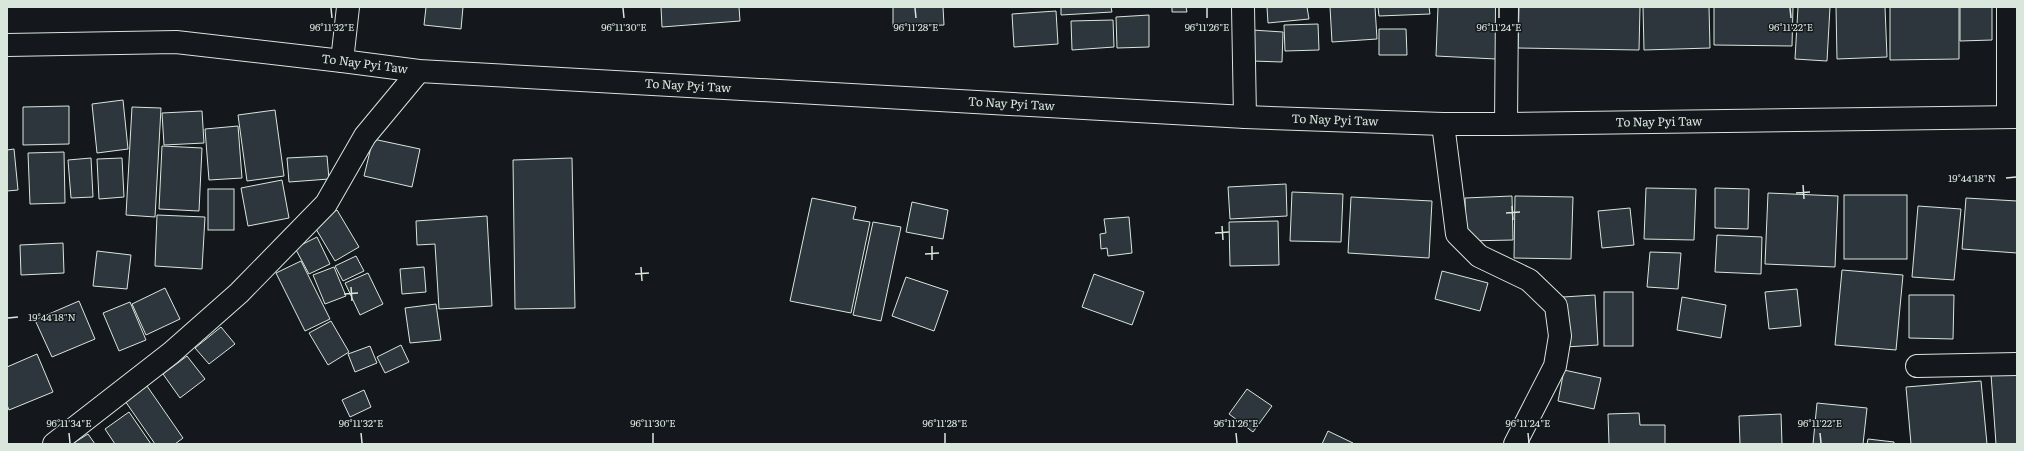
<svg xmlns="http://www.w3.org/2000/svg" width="2024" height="451" font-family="Literata,serif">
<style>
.building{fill:#2c363c;stroke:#d8e6dc}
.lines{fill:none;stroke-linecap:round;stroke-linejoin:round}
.street-casing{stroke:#d8e6dc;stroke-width:24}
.primary-casing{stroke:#d8e6dc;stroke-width:24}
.street{stroke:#14181c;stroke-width:22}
.primary{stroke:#14181c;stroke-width:22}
.ticks{fill:none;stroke:#d8e6dc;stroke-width:1.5}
.labels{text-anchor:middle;stroke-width:3;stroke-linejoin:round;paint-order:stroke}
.street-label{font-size:12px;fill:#d8e6dc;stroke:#14181c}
.ticks-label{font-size:10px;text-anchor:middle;fill:#d8e6dc;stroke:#14181c;stroke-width:3;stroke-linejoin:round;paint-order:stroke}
</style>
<rect width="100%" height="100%" fill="#14181c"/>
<g class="building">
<path d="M426,7H463L461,29L424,25Z"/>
<path d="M661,7H739L740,21L662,27Z"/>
<path d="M893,7H943L944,25L893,27Z"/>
<path d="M1061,7H1111L1112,12L1061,15Z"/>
<path d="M1172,7H1186L1187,12H1172Z"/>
<path d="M1267,7H1307L1309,19L1268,23Z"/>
<path d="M1330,7H1375L1377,39L1332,42Z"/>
<path d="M1378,7H1429L1430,14L1379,16Z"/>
<path d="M1438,7H1498L1496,59L1436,56Z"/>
<path d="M1519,7H1640L1639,50L1518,48Z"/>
<path d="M1643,7H1709L1710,48L1644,50Z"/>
<path d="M1714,7H1793L1792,46L1714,45Z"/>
<path d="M1798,7H1830L1827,61L1795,59Z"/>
<path d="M1836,7H1885L1887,57L1837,59Z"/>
<path d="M1890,7H1959V59L1890,60Z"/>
<path d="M1960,7H1992V40L1960,41Z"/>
<path d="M1056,11L1058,44L1014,47L1012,14Z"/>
<path d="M1149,15V47L1117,48L1116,17Z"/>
<path d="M1113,20L1114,47L1072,50L1071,21Z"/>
<path d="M1318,24L1319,50L1285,51L1284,25Z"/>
<path d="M1379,29H1406L1407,55H1379Z"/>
<path d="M1252,30L1283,32L1282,62L1252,61Z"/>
<path d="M123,100L128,149L97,153L92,104Z"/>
<path d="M69,106V144L23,145V107Z"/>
<path d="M132,107L161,108L155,217L126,215Z"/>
<path d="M275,110L284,176L247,181L238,115Z"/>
<path d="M202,111L204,143L164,145L162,113Z"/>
<path d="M238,126L242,178L209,180L205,129Z"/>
<path d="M373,139L420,149L412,187L364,176Z"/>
<path d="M162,146L202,148L199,211L159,209Z"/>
<path d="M14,149L18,190L7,191V150Z"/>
<path d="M64,152L65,203L30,204L28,153Z"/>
<path d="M327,156L329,179L289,182L287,158Z"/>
<path d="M91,158L93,197L71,198L68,160Z"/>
<path d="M122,158L124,197L99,199L97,159Z"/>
<path d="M572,158L575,308L515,309L513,160Z"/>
<path d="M282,180L289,218L248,226L241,188Z"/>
<path d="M1286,184L1287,216L1230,219L1228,187Z"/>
<path d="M1646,188L1696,189L1694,240L1644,239Z"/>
<path d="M1715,188L1749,189L1748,229L1715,228Z"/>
<rect x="208" y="189" width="26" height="41"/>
<path d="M1292,192L1343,194L1341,242L1290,241Z"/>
<path d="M1768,193L1838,196L1835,267L1765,264Z"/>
<rect x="1844" y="195" width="63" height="64"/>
<path d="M1512,196L1513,240L1466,241L1465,198Z"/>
<path d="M1515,196L1573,197L1571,259L1514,258Z"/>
<path d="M1351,197L1432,201L1429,258L1348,253Z"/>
<path d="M812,198L856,207L853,219L870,222L851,313L790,301Z"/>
<path d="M1966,198L2017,201V253L1962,249Z"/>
<path d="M912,202L948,210L943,239L906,232Z"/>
<path d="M1918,206L1961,209L1954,280L1912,277Z"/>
<path d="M1630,208L1634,245L1602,248L1598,211Z"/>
<path d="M337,210L359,247L335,261L313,224Z"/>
<path d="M157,215L205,217L202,269L155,266Z"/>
<path d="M487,216L492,306L439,309L435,244L417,245L416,221Z"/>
<path d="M1129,217L1132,253L1108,256L1107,248L1101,249L1100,234L1106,233L1104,219Z"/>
<path d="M1278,221L1279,265L1230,266L1229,222Z"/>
<path d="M873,222L901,227L881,321L853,315Z"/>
<path d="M1717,235L1762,237L1761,274L1715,272Z"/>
<path d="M317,237L330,264L309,274L295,248Z"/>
<path d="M63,243L64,273L21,275L20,245Z"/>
<path d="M97,251L131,255L127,289L93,286Z"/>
<path d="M1650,252L1681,253L1678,289L1647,287Z"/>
<path d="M356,256L364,271L343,281L335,266Z"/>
<path d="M301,261L330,319L305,331L276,273Z"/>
<path d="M334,267L346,296L325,304L313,275Z"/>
<path d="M424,267L426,292L402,294L400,269Z"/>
<path d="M1842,270L1903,275L1896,350L1835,345Z"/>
<path d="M1442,271L1488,283L1480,311L1435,299Z"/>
<path d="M368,273L383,304L360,315L345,283Z"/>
<path d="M1094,274L1144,292L1132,325L1082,307Z"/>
<path d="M906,277L948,291L934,331L892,316Z"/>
<path d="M165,288L180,319L146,335L132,304Z"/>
<path d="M1797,289L1801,326L1769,329L1765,292Z"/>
<rect x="1604" y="292" width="29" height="54"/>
<path d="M1595,295L1598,345L1565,347L1563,297Z"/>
<path d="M1909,295H1954L1953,339L1909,338Z"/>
<path d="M1682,297L1726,305L1721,338L1677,330Z"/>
<path d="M79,301L95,339L52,357L35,320Z"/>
<path d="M130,302L146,340L119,351L103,313Z"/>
<path d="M436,304L441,340L410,343L405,308Z"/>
<path d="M331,321L349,352L328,365L309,333Z"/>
<path d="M221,327L235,344L209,364L195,348Z"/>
<path d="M401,345L409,362L385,373L377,357Z"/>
<path d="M370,346L377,363L355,372L348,354Z"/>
<path d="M37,354L53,392L9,410L7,405V367Z"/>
<path d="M187,356L205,379L180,398L163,374Z"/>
<path d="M1564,370L1601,378L1594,409L1558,401Z"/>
<path d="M2017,372V444H1996L1991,374Z"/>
<path d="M1981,381L1987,444H1911L1906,387Z"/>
<path d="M147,386L183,438L175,444H155L125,401Z"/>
<path d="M1247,389L1272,406L1253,432L1229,414Z"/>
<path d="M364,390L371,407L350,417L342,400Z"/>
<path d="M1817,403L1867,408L1863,444H1813Z"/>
<path d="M129,412L151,444H115L105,429Z"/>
<path d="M1639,413L1640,425H1665V444H1609L1608,414Z"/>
<path d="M1781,414L1782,444H1740L1739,416Z"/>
<path d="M1328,431L1353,443L1352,444H1322Z"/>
<path d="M88,434L95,444H72Z"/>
<path d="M1868,439L1894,442V444H1867Z"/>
</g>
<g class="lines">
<defs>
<g id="street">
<path d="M1243,7L1245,117"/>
<path d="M342,61L348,7"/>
<path d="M2008,117V7"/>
<path d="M1443,124L1457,234L1479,256L1529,280L1556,306L1560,336L1555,366L1515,444"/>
<path d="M1506,124L1507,7"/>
<path d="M1917,366L2017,364"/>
<path d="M54,444L171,353L239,293L326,204L365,136L419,71"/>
</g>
<g id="primary">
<path id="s1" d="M7,45L176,42L342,61L419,71L1245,117L1443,124H1506L2017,117"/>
</g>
</defs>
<use href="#street" class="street-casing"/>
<use href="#primary" class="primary-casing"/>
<use href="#street" class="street"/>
<use href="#primary" class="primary"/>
</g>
<path class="ticks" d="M331,8L332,18M623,8L624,18M915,8L916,18M1207,8V18M1499,8V18M1790,8L1791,18M2006,178L2016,177M1803,185L1804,199M1796,193L1810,192M1512,206L1513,220M1506,213L1520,212M1222,226L1223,240M1215,233L1229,232M932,246V260M925,254L939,253M641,267L642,281M635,274L649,273M351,287L352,301M344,294L358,293M8,318L18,317M69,433L70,443M361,433L362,443M653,433V443M945,433V443M1236,433L1237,443M1528,433L1529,443M1820,433L1821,443"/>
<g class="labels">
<g class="street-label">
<text dy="4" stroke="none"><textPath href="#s1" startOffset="359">To Nay Pyi Taw</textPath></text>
<text dy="4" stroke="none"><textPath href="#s1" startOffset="683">To Nay Pyi Taw</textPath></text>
<text dy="4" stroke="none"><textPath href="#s1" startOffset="1007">To Nay Pyi Taw</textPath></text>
<text dy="4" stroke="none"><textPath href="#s1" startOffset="1331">To Nay Pyi Taw</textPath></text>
<text dy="4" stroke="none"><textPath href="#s1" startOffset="1655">To Nay Pyi Taw</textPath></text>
</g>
</g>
<g class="ticks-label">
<text x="332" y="31">96°11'32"E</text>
<text x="624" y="31">96°11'30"E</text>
<text x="916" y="31">96°11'28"E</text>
<text x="1207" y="31">96°11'26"E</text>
<text x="1499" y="31">96°11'24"E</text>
<text x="1791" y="31">96°11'22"E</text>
<text x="1972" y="182">19°44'18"N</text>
<text x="52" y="321">19°44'18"N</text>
<text x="69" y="427">96°11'34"E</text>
<text x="361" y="427">96°11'32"E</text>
<text x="653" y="427">96°11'30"E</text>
<text x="945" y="427">96°11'28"E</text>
<text x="1236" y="427">96°11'26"E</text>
<text x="1528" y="427">96°11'24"E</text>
<text x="1820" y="427">96°11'22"E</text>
</g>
<rect width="2024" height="451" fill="none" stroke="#d8e6dc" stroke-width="16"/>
</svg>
